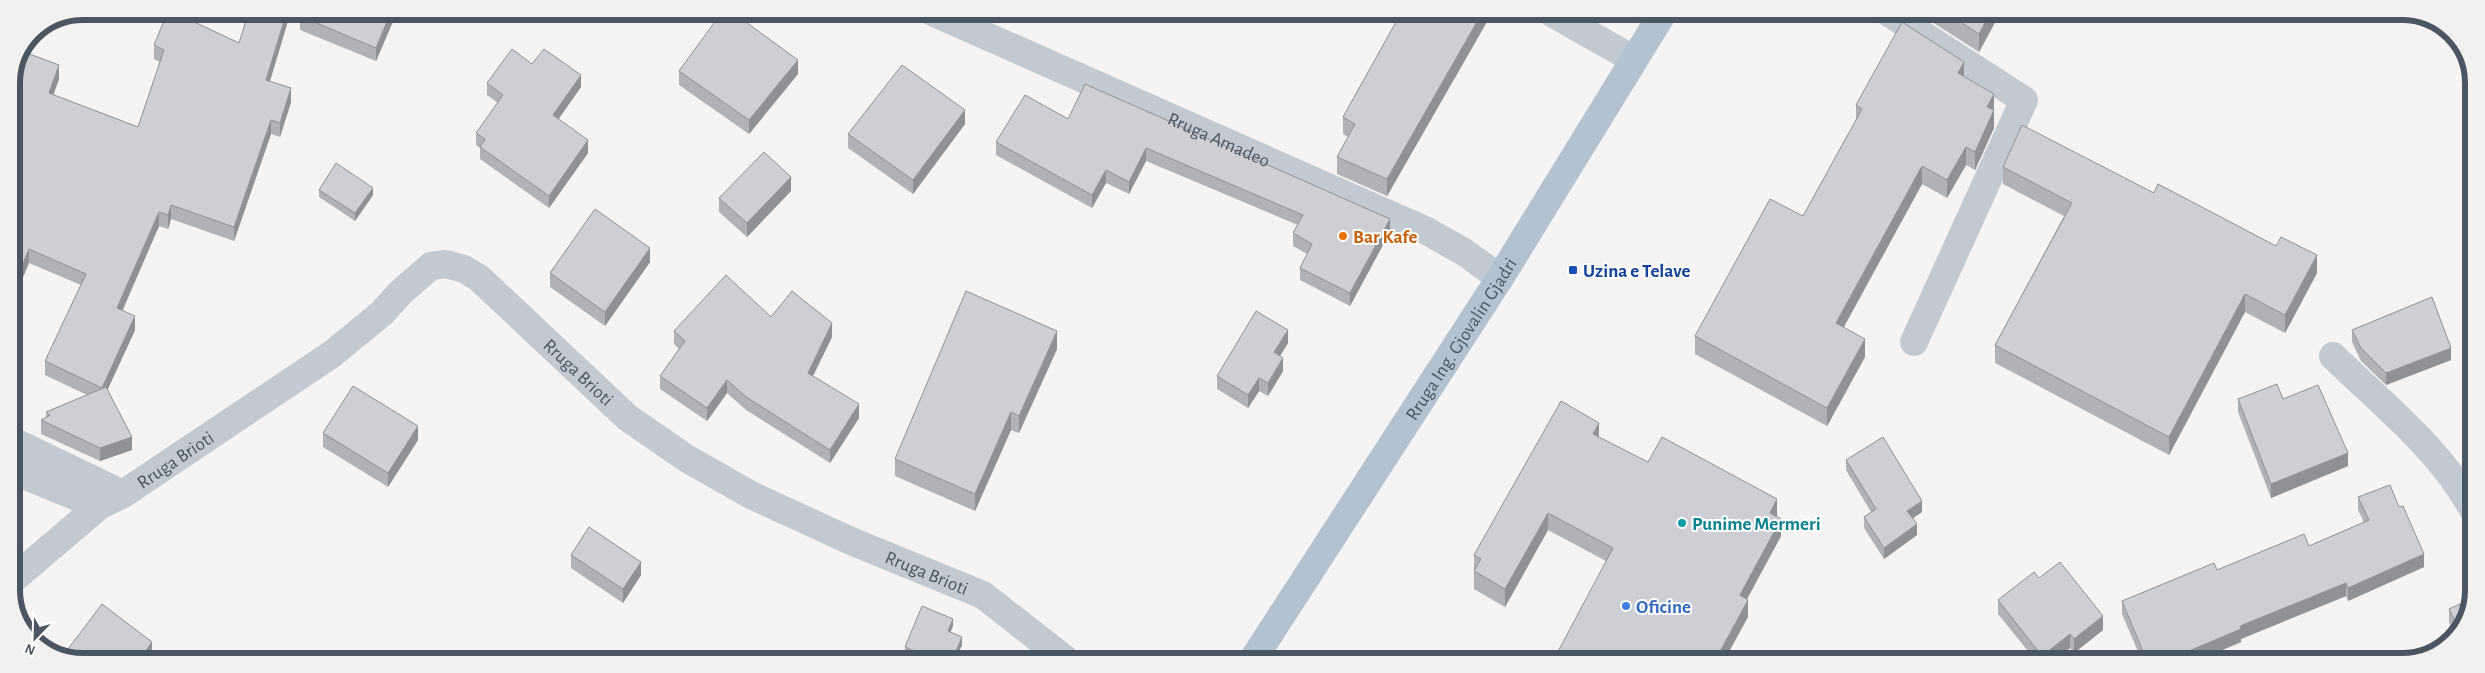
<svg xmlns="http://www.w3.org/2000/svg" width="2485" height="673" font-family="'Alegreya Sans',sans-serif">
<style>
.lines{fill:none;stroke-linecap:round;stroke-linejoin:round}
.minor{stroke:#c1cad2;stroke-width:28}
.major{stroke:#b3c2d1;stroke-width:28}
.wall{fill:#b0b2b7}
.shaded-wall{fill:#909195}
.building{fill:#cdcfd5;stroke:#909195}
.food-dot{fill:#e8710a;stroke:#fff;stroke-width:2}
.transit-dot{fill:#1a4fb4;stroke:#fff;stroke-width:2}
.culture-dot{fill:#0f9aa8;stroke:#fff;stroke-width:2}
.shop-dot{fill:#3f7fe0;stroke:#fff;stroke-width:2}
.labels{text-anchor:middle;stroke-width:4;stroke-linejoin:round;paint-order:stroke}
.street-label{font-size:19px;fill:#4a5661;stroke:#fff}
.food-label{font-size:19px;font-weight:bold;fill:#c56008;stroke:#fff;text-anchor:start}
.transit-label{font-size:19px;font-weight:bold;fill:#164399;stroke:#fff;text-anchor:start}
.culture-label{font-size:19px;font-weight:bold;fill:#0d838f;stroke:#fff;text-anchor:start}
.shop-label{font-size:19px;font-weight:bold;fill:#366cbe;stroke:#fff;text-anchor:start}
.rim{fill:none;stroke:#4a5661;stroke-width:6}
</style>
<rect width="100%" height="100%" fill="#f5f3f3"/>
<g class="lines">
<g class="minor">
<path id="s1" d="M932,12L1425,230L1464,252L1500,278"/>
<path d="M1552,13L1633,59"/>
<path d="M1889,13L2024,100L1914,342"/>
<path d="M2333,356C2381,403 2439,448 2472,508"/>
<path d="M11,440L123,494"/>
<path d="M11,470L99,506"/>
<path id="s2" d="M11,581L99,506L123,494L332,354L382,313L401,292L431,266L446,264L464,269L479,278L628,418L686,458L751,495L851,541L983,595L1066,660"/>
</g>
<path class="major" id="s3" d="M1252,661L1500,278L1663,13"/>
</g>
<g class="wall">
<path d="M249,11H291L270,81L291,102L280,137L271,134L234,241L171,219L168,229L159,226L123,310L135,330L107,390L132,450L100,461L41,434V420L46,418V412L87,395L45,375V361L81,285L29,263L11,83L59,79L53,95L138,127L160,62L154,59V45L239,43Z"/>
<path d="M397,12L376,61L300,30V16Z"/>
<path d="M1401,13H1492L1387,196L1337,174V157L1348,137L1343,134V117Z"/>
<path d="M1918,13H2000L1979,52Z"/>
<path d="M532,64L581,87L558,119L588,153L549,208L480,159V148L476,145V133L498,103L487,95V83Z"/>
<path d="M679,71L798,74L749,134L679,85Z"/>
<path d="M1964,77L1994,94V128L1975,170L1966,165L1947,198L1922,184L1844,327L1865,357L1827,426L1695,354V336L1803,216L1856,121V105Z"/>
<path d="M1068,119L1390,232L1350,306L1300,280V268L1307,254L1293,246V233L1298,225L1146,161L1129,194L1106,183L1092,208L996,155V142Z"/>
<path d="M965,124L913,194L848,148V134Z"/>
<path d="M2003,167L2154,193L2317,273L2285,333L2245,312L2169,455L1995,363V345L2064,216L2003,184Z"/>
<path d="M319,190L373,195L355,221L319,197Z"/>
<path d="M791,191L747,237L719,212V198Z"/>
<path d="M650,262L605,326L550,287V273Z"/>
<path d="M771,317L832,337L813,376L859,418L830,463L746,410L727,393L707,421L660,389V376L679,349L674,344V331Z"/>
<path d="M2352,330L2451,360L2386,385L2361,361L2352,342Z"/>
<path d="M1288,343L1280,356L1283,371L1268,396L1259,391L1248,408L1217,389V376Z"/>
<path d="M1057,349L1019,433L1011,430L975,511L895,476V459Z"/>
<path d="M2238,399H2283L2348,466L2271,498L2238,412Z"/>
<path d="M323,433L418,440L388,487L323,447Z"/>
<path d="M1599,437L1648,462L1777,517L1781,536L1747,599L1748,617L1606,561L1548,530L1505,607L1474,589V555Z"/>
<path d="M1846,460L1922,512L1913,518L1917,535L1884,559L1864,528V517L1871,512L1846,470Z"/>
<path d="M2358,497L2424,567L2348,601L2346,596L2241,639V642L2194,662L2142,661L2122,614V601L2217,570L2309,546L2364,522L2358,510Z"/>
<path d="M571,555L641,575L623,603L571,568Z"/>
<path d="M1998,600L2103,630L2074,653L2070,648L2053,661H2036L1998,614Z"/>
<path d="M2471,608L2454,634L2449,622V609Z"/>
<path d="M953,626L950,632L962,645L955,660H919L905,654V647Z"/>
</g>
<g class="shaded-wall">
<path d="M287,11H291L266,94V80Z"/>
<path d="M391,12H397L376,61V48Z"/>
<path d="M1482,13H1492L1387,196V179Z"/>
<path d="M1990,13H2000L1979,52V34Z"/>
<path d="M798,60V74L749,134V120Z"/>
<path d="M1964,62V80L1958,73Z"/>
<path d="M59,65V79L49,107V93Z"/>
<path d="M581,75V87L553,127V115Z"/>
<path d="M291,88V102L280,137V123Z"/>
<path d="M1994,94V128L1975,170V152L1987,107Z"/>
<path d="M965,110V124L913,194V180Z"/>
<path d="M271,120V134L234,241V227Z"/>
<path d="M588,140V153L549,208V196Z"/>
<path d="M1966,147V165L1947,198V180Z"/>
<path d="M1146,148V161L1129,194V182Z"/>
<path d="M1922,166V184L1836,341V323Z"/>
<path d="M1106,170V183L1092,208V195Z"/>
<path d="M791,177V191L747,237V223Z"/>
<path d="M373,188V195L355,221V213Z"/>
<path d="M171,205V219L168,229V215Z"/>
<path d="M159,212V226L117,322V308Z"/>
<path d="M1390,219V232L1350,306V293Z"/>
<path d="M650,248V262L605,326V312Z"/>
<path d="M29,249V263L11,306V292Z"/>
<path d="M2317,255V273L2285,333V315Z"/>
<path d="M2245,294V312L2169,455V437Z"/>
<path d="M135,316V330L102,402V388Z"/>
<path d="M832,323V337L808,386V373Z"/>
<path d="M1288,330V343L1274,365V352Z"/>
<path d="M1057,331V349L1019,433V416Z"/>
<path d="M1865,339V357L1827,426V408Z"/>
<path d="M2451,348V360L2386,385V373Z"/>
<path d="M1283,358V371L1268,396V383Z"/>
<path d="M1259,378V391L1248,408V395Z"/>
<path d="M727,380V393L707,421V408Z"/>
<path d="M859,404V418L830,463V450Z"/>
<path d="M1011,412V430L975,511V494Z"/>
<path d="M1599,423V440L1593,434Z"/>
<path d="M418,426V440L388,487V473Z"/>
<path d="M132,437V450L100,461V448Z"/>
<path d="M2348,453V466L2271,498V484Z"/>
<path d="M1777,499V517L1770,513Z"/>
<path d="M1922,501V512L1907,522V511Z"/>
<path d="M1548,513V530L1505,607V589Z"/>
<path d="M1781,519V536L1740,612V595Z"/>
<path d="M1917,524V535L1884,559V548Z"/>
<path d="M2424,554V567L2348,601V588Z"/>
<path d="M641,562V575L623,603V589Z"/>
<path d="M2346,583V596L2241,639V642L2194,662H2163L2240,626Z"/>
<path d="M1748,600V617L1724,661H1717V657Z"/>
<path d="M2103,616V630L2074,653V639Z"/>
<path d="M953,619V626L948,639V631Z"/>
<path d="M2070,634V648L2053,661H2042V656Z"/>
<path d="M962,637V645L955,660H952Z"/>
<path d="M152,642V656L150,659H140Z"/>
</g>
<g class="building">
<path d="M168,11H171L239,43L249,11H287L266,80L291,88L280,123L271,120L234,227L171,205L168,215L159,212L117,308L135,316L102,388L45,361L86,274L29,249L11,292V83L24,52L59,65L49,93L138,127L164,50L154,45Z"/>
<path d="M302,11L391,12L376,48L300,16Z"/>
<path d="M722,12H732L798,60L749,120L679,71Z"/>
<path d="M1401,13H1482L1387,179L1337,157L1355,124L1343,117Z"/>
<path d="M1947,13H1990L1979,34Z"/>
<path d="M1902,22L1964,62L1958,73L1994,94L1987,107L1994,110L1975,152L1966,147L1947,180L1922,166L1836,323L1865,339L1827,408L1695,336L1770,199L1803,216L1862,109L1856,105Z"/>
<path d="M512,49L532,64L544,49L581,75L553,115L588,140L549,196L480,147L485,139L476,133L503,95L487,83Z"/>
<path d="M902,65L965,110L913,180L848,134Z"/>
<path d="M1085,84L1390,219L1350,293L1300,268L1312,244L1293,233L1303,215L1146,148L1129,182L1106,170L1092,195L996,142L1025,95L1068,119Z"/>
<path d="M2022,125L2154,193L2158,184L2276,246L2281,237L2317,255L2285,315L2245,294L2169,437L1995,345L2072,203L2003,167Z"/>
<path d="M764,152L791,177L747,223L719,198Z"/>
<path d="M336,163L373,188L355,213L319,190Z"/>
<path d="M595,209L650,248L605,312L550,273Z"/>
<path d="M726,275L771,317L792,291L832,323L808,373L859,404L830,450L746,397L727,380L707,408L660,376L685,341L674,331Z"/>
<path d="M966,291L1057,331L1019,416L1011,412L975,494L895,459Z"/>
<path d="M2432,297L2451,348L2386,373L2361,348L2352,330Z"/>
<path d="M1256,311L1288,330L1274,352L1283,358L1268,383L1259,378L1248,395L1217,376Z"/>
<path d="M2277,384L2283,399L2318,385L2348,453L2271,484L2238,399Z"/>
<path d="M353,386L418,426L388,473L323,433Z"/>
<path d="M106,387L132,437L100,448L41,420L50,415L46,412Z"/>
<path d="M1561,401L1599,423L1593,434L1648,462L1662,437L1777,499L1770,513L1781,519L1740,595L1748,600L1717,657L1723,660V661H1553L1613,548L1548,513L1505,589L1474,571L1481,559L1474,555Z"/>
<path d="M1883,437L1922,501L1907,511L1917,524L1884,548L1864,517L1876,509L1846,460Z"/>
<path d="M2390,485L2399,507L2403,506L2424,554L2348,588L2346,583L2240,626L2241,629L2163,662L2147,661L2122,601L2214,563L2217,570L2304,534L2309,546L2369,520L2358,497Z"/>
<path d="M589,527L641,562L623,589L571,555Z"/>
<path d="M2060,562L2103,616L2074,639L2070,634L2042,656L1998,600L2034,572L2039,578Z"/>
<path d="M2471,599V608L2458,628L2449,609Z"/>
<path d="M102,604L152,642L140,659H65L62,657Z"/>
<path d="M922,606L953,619L948,631L962,637L952,660H937L905,647Z"/>
</g>
<circle class="food-dot" cx="1343" cy="236" r="5"/>
<rect class="transit-dot" x="1568" y="265" width="10" height="10" rx="2.5"/>
<circle class="culture-dot" cx="1682" cy="523" r="5"/>
<circle class="shop-dot" cx="1626" cy="606" r="5"/>
<g class="labels">
<g class="street-label">
<text dy="7" stroke="none"><textPath href="#s1" startOffset="314">Rruga Amadeo</textPath></text>
<text dy="7" stroke="none"><textPath href="#s3" startOffset="384">Rruga Ing. Gjovalin Gjadri</textPath></text>
<text dy="7" stroke="none"><textPath href="#s2" startOffset="715">Rruga Brioti</textPath></text>
<text dy="7" stroke="none"><textPath href="#s2" startOffset="205">Rruga Brioti</textPath></text>
<text dy="7" stroke="none"><textPath href="#s2" startOffset="1120">Rruga Brioti</textPath></text>
</g>
<g class="food-label">
<text x="1353" y="243">Bar Kafe</text>
</g>
<g class="transit-label">
<text x="1583" y="277">Uzina e Telave</text>
</g>
<g class="culture-label">
<text x="1692" y="530">Punime Mermeri</text>
</g>
<g class="shop-label">
<text x="1636" y="613">Oficine</text>
</g>
</g>
<path d="M0 0H2485V673H0ZM83 20H2402A63 63 0 0 1 2465 83V590A63 63 0 0 1 2402 653H83A63 63 0 0 1 20 590V83A63 63 0 0 1 83 20Z" fill="#f1f1f2" fill-rule="evenodd"/>
<path class="rim" d="M83 20H2402A63 63 0 0 1 2465 83V590A63 63 0 0 1 2402 653H83A63 63 0 0 1 20 590V83A63 63 0 0 1 83 20Z"/>
<g transform="translate(35 638) rotate(203)" stroke="#ffffff" stroke-width="4" paint-order="stroke">
<path d="M0-4L9 19L0 12L-9 19Z" fill="#4a5661"/>
<text y="-8" font-size="14" font-weight="bold" text-anchor="middle" fill="#4a5661">N</text>
</g>
</svg>
